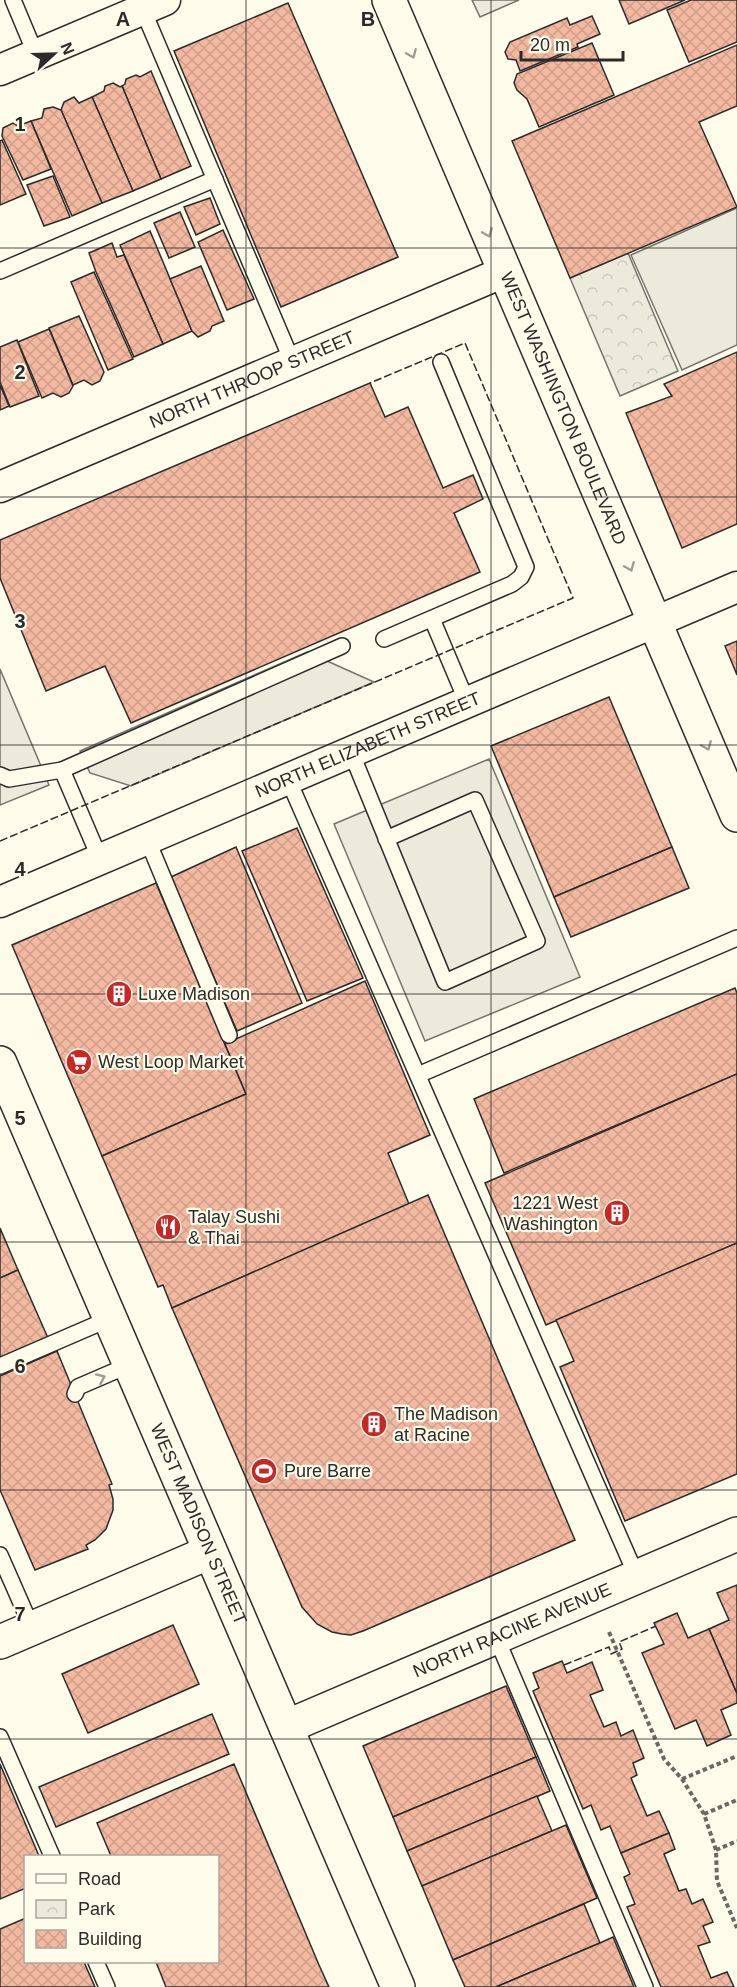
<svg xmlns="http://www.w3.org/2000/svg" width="737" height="1987" font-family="Helvetica,sans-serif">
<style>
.park{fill:url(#park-crowns);stroke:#74746e;stroke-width:1.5}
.parking{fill:#eceadb;stroke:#74746e;stroke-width:1.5}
.building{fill:url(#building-cross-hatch);stroke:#2b2b2b;stroke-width:1.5}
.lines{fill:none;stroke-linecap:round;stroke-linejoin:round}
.lane-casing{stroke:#2b2b2b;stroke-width:18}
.street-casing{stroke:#2b2b2b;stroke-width:33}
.secondary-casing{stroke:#2b2b2b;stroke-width:36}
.path{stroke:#6a6964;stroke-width:4;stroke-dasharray:4.5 3;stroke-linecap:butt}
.lane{stroke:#fdfbea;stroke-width:15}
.street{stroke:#fdfbea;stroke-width:30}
.secondary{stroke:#fdfbea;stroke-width:33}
.fence{stroke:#2b2b2b;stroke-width:1.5;stroke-dasharray:8 3;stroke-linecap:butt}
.oneway{stroke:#9e9d94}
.grid{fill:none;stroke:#2b2b2b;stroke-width:1.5;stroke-opacity:0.55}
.labels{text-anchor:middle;stroke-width:4.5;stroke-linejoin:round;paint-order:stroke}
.street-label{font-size:18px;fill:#2b2b2b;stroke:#fdfbea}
.poi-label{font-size:18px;fill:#2b2b2b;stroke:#fdfbea;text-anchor:start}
.grid-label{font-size:20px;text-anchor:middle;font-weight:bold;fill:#2b2b2b;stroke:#fdfbea;stroke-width:4.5;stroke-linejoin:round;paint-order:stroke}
</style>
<defs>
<pattern id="park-crowns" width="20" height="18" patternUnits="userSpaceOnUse" patternTransform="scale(1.5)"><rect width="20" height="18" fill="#ecebdb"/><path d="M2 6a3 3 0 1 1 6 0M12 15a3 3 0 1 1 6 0" fill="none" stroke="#cbcabc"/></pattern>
<pattern id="building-cross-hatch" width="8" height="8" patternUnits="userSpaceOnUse" patternTransform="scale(1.5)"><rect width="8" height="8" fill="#f2b8a0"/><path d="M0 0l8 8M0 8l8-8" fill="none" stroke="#d09e8a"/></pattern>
</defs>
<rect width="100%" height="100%" fill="#fdfbea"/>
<path class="park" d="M628,253L678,371L620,396L570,278Z"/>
<g class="parking">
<path d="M472,0H519L480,17Z"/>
<path d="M737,208V345L682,370L631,255Z"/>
<path d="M307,652L374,682L131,786L90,773L80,751Z"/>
<path d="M0,669L49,785L0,805Z"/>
<path d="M489,759L580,977L425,1041L334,824Z"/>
</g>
<g class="building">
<path d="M619,0H685L629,24Z"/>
<path d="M691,0H737V42L689,62L667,10Z"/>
<path d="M288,3L398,257L281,307L174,51Z"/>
<path d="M592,16L600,34L577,44L578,47L520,71L516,60L508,59L505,52L510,42L567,18L570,25Z"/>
<path d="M592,43L614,95L539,127L527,99L517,90L514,83L517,74Z"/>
<path d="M737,45V106L699,122L737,207L570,278L512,141Z"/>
<path d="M151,71L191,166L161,179L122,86L125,84L126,79L136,75L140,77Z"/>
<path d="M113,83L120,87L122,86L161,179L133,191L92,97L104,91L105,86Z"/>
<path d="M74,97L79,103L92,97L133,191L102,203L61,110L64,102Z"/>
<path d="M53,107L61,110L102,203L72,216L31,121L42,118L44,109Z"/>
<path d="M31,121L51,169L23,180L2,136L3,128L13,123L18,126Z"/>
<path d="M2,140L26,194L0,205V141Z"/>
<path d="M53,176L70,217L44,226L27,185Z"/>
<path d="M210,198L220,224L196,235L184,207Z"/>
<path d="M180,212L195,247L169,258L154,223Z"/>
<path d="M223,230L254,299L227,310L198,242Z"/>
<path d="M150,231L192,331L163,344L120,245Z"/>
<path d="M112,243L117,257L124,255L163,344L134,357L96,272L89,253Z"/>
<path d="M201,266L224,321L212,326L210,331L198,337L192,331L170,279Z"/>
<path d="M94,272L133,359L108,370L71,282Z"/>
<path d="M79,316L104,372L100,381L92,385L84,380L73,385L49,328Z"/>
<path d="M49,329L73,386L69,393L61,397L53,393L42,398L18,342Z"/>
<path d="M17,340L39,396L10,407L0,382V347Z"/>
<path d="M737,352V524L682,548L626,413L672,396L664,384Z"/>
<path d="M370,383L385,417L408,407L443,488L473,475L483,499L454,513L480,572L131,723L105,666L46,691L0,578V540Z"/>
<path d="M0,385L9,406L0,410Z"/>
<path d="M737,641V675L725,646Z"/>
<path d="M609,697L672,847L554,897L491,746Z"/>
<path d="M297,828L363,978L307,1001L242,851Z"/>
<path d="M236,847L302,1003L237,1031L171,877Z"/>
<path d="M672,847L689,888L571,937L554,897Z"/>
<path d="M156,883L246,1094L102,1156L12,945Z"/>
<path d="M365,981L430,1135L388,1153L409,1204L172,1308L163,1285L158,1287L102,1156L246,1094L225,1044Z"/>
<path d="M735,988L737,993V1074L504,1173L474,1099Z"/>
<path d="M737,1074V1243L546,1325L485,1183Z"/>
<path d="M428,1195L575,1540L363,1631L351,1635L342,1634L332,1632L317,1624L302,1607L172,1308Z"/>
<path d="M0,1228L18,1270L0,1278Z"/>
<path d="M737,1243V1474L625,1521L560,1367L574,1361L556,1320Z"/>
<path d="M18,1270L48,1338L0,1358V1278Z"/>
<path d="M57,1351L112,1484L109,1485L113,1499V1510L106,1529L95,1540L86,1545L88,1549L35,1570L0,1490V1376Z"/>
<path d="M737,1585V1694L709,1629L729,1620L717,1593Z"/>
<path d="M677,1613L688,1638L709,1629L737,1694V1703L721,1710L731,1735L707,1746L696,1720L675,1729L642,1653L664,1644L654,1623Z"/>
<path d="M173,1625L199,1684L88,1733L62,1674Z"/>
<path d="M562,1661L567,1673L592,1662L603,1690L590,1695L604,1727L616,1722L621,1736L633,1730L644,1758L633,1763L637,1775L631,1778L647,1816L659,1811L669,1833L621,1853L610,1826L601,1830L591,1805L583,1809L533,1691L539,1688L533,1673Z"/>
<path d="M506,1686L536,1757L393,1817L363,1746Z"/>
<path d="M212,1714L229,1754L56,1827L39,1787Z"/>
<path d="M536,1757L550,1791L407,1851L393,1817Z"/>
<path d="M0,1764L39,1856H26V1888L0,1899Z"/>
<path d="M234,1764L319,1965L329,1987H166L156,1962H218V1856H111L97,1823Z"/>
<path d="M537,1796L552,1831L422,1886L407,1851Z"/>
<path d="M566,1825L597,1898L453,1960L422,1886Z"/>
<path d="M669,1833L675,1849L664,1854L679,1891L686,1889L692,1904L703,1899L713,1922L703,1926L710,1942L698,1946L711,1978L727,1972L734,1987H661L627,1907L635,1904L624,1877L630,1874L621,1853Z"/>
<path d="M584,1904L600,1943L496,1987H465L453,1960Z"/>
<path d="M26,1918V1962H84L95,1987H0V1929Z"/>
<path d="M613,1937L634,1987H496L600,1943Z"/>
</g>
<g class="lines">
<defs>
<g id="lane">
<path d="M13,0L36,55"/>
<path d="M143,10L292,361"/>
<path d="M0,271L215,179"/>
<path d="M432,619L467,702"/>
<path d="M384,639L512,584L521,577L526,567L441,362"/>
<path d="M351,752L445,982L537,941L475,800L386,839"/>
<path d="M62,770L100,859"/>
<path d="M0,775L9,779L62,770L342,646"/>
<path d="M288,779L637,1577"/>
<path d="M147,839L229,1035"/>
<path d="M418,1075L737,938"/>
<path d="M0,1366L109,1319"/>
<path d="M75,1394L78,1387L129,1365"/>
<path d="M0,1555L32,1628"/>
<path d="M496,1637L645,1987"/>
<path d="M0,1737L52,1856"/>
<path d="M96,1962L107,1987"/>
</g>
<g id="street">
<path d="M0,70L165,0"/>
<path id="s1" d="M0,487L504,272"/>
<path id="s2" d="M0,902L737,587"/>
</g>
<g id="secondary">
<path id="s3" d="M389,0L737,815"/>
<path id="s4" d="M0,1063L398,1987"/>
<path d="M0,1642L210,1552"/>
<path id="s5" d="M286,1727L737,1534"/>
</g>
</defs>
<use href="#lane" class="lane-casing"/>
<use href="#street" class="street-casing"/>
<use href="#secondary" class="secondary-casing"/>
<g class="path">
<path d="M609,1632L664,1759L682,1779L704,1814L716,1850L717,1881L737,1928"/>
<path d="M682,1779L737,1756"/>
<path d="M704,1814L737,1800"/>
<path d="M716,1850L737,1841"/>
</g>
<use href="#lane" class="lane"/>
<use href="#street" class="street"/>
<use href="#secondary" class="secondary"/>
<g class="fence">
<path d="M0,841L573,598L465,343L370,383"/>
<path d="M564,1665L609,1647L611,1654L622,1649L619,1642L656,1626"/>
</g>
</g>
<defs><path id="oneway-chevron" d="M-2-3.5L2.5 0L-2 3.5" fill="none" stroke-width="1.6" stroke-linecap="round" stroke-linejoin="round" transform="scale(1.5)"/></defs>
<g class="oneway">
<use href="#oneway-chevron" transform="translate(412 54) rotate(67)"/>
<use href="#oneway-chevron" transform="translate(488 233) rotate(67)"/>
<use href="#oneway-chevron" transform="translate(630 567) rotate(67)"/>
<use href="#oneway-chevron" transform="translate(707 746) rotate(67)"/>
<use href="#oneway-chevron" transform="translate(101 1378) rotate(-24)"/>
</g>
<path class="grid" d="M246,0V1987M491,0V1987M0,248H737M0,497H737M0,745H737M0,994H737M0,1242H737M0,1490H737M0,1739H737"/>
<defs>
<symbol id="building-disc" viewBox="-11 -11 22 22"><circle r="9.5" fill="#c62828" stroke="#fdfbea"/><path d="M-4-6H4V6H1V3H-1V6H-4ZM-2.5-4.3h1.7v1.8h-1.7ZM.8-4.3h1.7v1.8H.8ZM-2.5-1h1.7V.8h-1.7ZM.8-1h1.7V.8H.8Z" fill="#fff"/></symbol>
<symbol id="supermarket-disc" viewBox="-11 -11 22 22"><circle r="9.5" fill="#c62828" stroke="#fdfbea"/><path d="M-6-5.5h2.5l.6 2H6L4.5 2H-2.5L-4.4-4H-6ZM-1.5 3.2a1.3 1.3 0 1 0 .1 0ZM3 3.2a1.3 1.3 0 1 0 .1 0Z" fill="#fff"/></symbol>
<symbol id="restaurant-disc" viewBox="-11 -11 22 22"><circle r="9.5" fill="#c62828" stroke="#fdfbea"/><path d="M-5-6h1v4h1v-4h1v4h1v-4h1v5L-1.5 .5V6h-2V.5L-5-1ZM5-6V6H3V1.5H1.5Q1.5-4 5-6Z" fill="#fff"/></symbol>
<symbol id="stadium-disc" viewBox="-11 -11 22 22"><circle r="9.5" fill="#c62828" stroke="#fdfbea"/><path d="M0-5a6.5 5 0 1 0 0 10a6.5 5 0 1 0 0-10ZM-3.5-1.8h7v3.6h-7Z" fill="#fff"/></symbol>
</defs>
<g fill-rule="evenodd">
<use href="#building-disc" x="104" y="979" width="30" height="30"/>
<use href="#supermarket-disc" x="64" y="1047" width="30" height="30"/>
<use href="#building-disc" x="602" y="1198" width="30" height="30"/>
<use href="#restaurant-disc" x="153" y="1212" width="30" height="30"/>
<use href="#building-disc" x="359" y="1409" width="30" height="30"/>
<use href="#stadium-disc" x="249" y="1456" width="30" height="30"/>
</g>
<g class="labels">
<g class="street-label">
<text dy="6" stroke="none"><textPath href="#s1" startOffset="274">NORTH THROOP STREET</textPath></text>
<text dy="6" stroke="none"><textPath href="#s3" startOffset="444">WEST WASHINGTON BOULEVARD</textPath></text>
<text dy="6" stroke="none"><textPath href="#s2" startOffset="400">NORTH ELIZABETH STREET</textPath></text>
<text dy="6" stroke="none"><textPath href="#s4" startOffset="502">WEST MADISON STREET</textPath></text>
<text dy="6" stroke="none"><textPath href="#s5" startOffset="246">NORTH RACINE AVENUE</textPath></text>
</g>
<g class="poi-label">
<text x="138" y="1000">Luxe Madison</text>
<text x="98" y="1068">West Loop Market</text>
<text x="598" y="1209" text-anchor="end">1221 West<tspan x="598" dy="21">Washington</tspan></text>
<text x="188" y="1223">Talay Sushi<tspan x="188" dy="21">&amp; Thai</tspan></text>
<text x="394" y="1420">The Madison<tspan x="394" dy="21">at Racine</tspan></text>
<text x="284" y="1477">Pure Barre</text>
</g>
</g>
<g class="grid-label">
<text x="123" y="26">A</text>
<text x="368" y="26">B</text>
<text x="20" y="131">1</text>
<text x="20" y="379">2</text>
<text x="20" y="628">3</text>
<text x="20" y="876">4</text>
<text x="20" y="1125">5</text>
<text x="20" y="1373">6</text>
<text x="20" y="1621">7</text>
</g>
<rect x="24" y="1855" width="195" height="108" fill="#fdfbea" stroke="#a9a89e" stroke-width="1.5"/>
<rect x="36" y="1874" width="30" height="9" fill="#fdfbea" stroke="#a9a89e" stroke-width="1.5"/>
<text x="78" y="1885" font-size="18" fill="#2b2b2b">Road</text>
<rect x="36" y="1900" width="30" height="18" fill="url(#park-crowns)" stroke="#a9a89e" stroke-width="1.5"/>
<text x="78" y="1915" font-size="18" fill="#2b2b2b">Park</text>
<rect x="36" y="1930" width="30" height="18" fill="url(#building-cross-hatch)" stroke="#a9a89e" stroke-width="1.5"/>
<text x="78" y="1945" font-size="18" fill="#2b2b2b">Building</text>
<g transform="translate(54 54) rotate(68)" stroke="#fdfbea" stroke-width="4.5" paint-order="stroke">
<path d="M0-4.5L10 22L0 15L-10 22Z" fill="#2b2b2b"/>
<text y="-9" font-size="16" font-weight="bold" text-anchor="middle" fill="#2b2b2b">N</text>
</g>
<path d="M521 51v9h102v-9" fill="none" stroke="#2b2b2b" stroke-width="3"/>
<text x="530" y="51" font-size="18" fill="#2b2b2b" stroke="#fdfbea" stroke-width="4.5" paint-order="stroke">20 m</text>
</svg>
